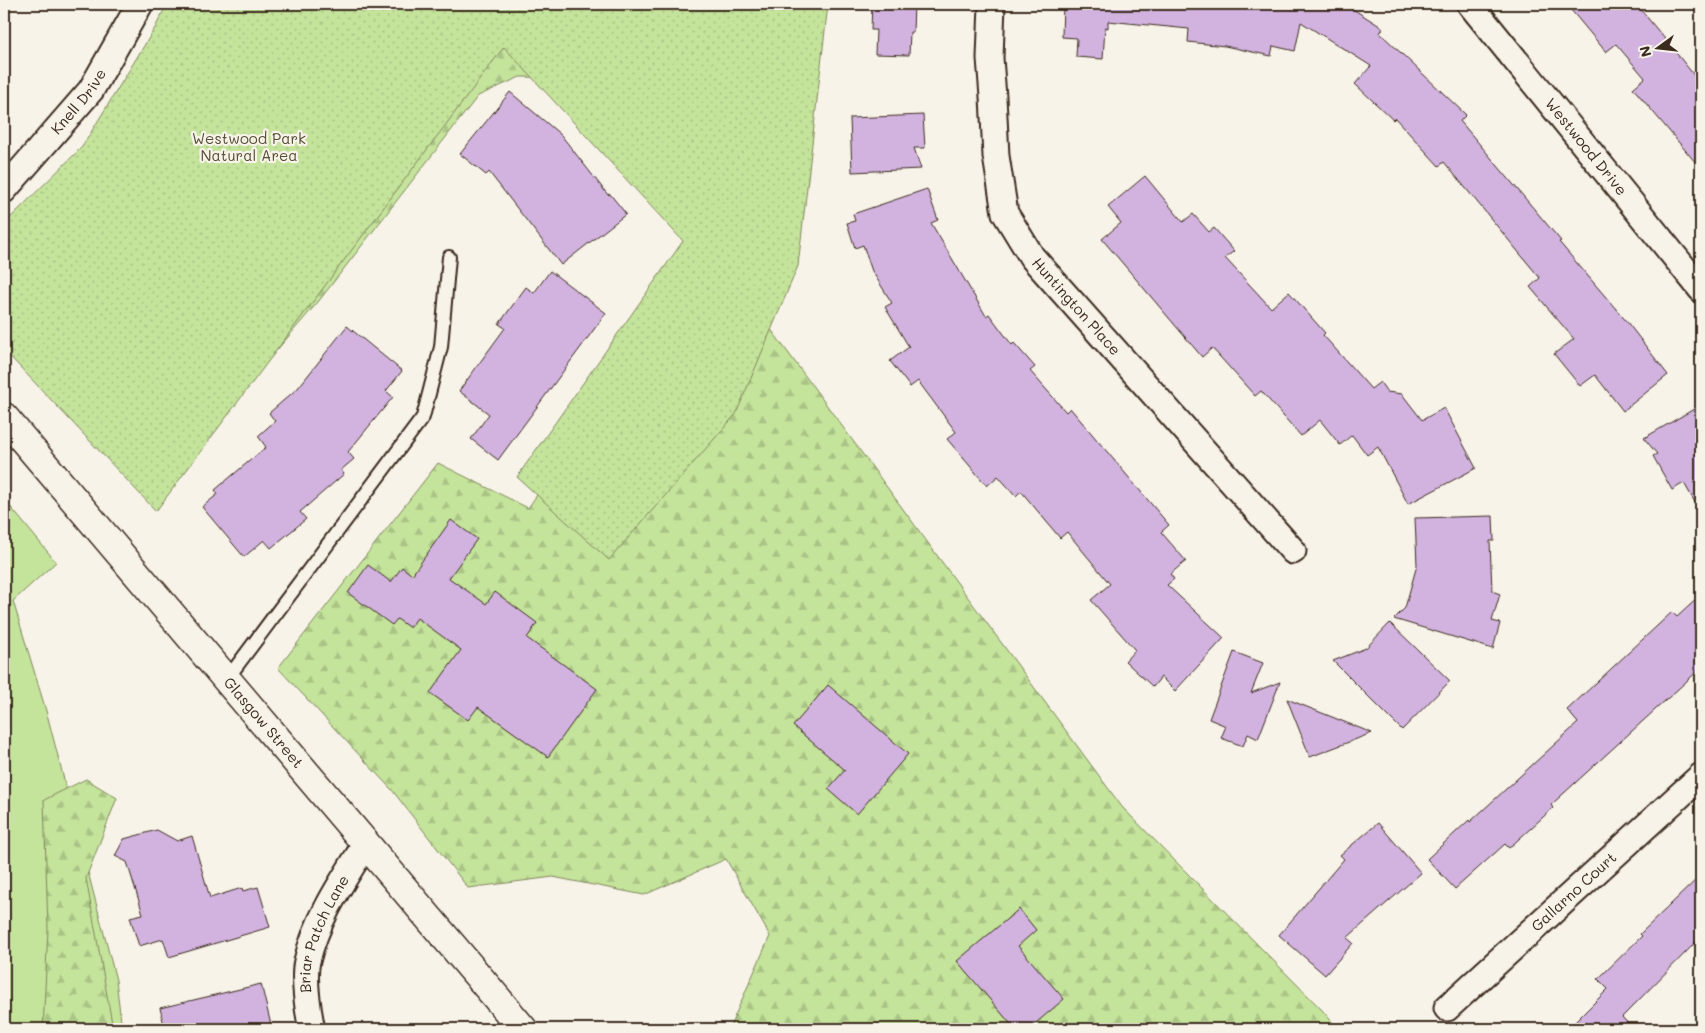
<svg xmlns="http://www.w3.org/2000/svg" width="1705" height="1033" font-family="Mali,sans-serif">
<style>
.grass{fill:#c4e39b;stroke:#80865c}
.forest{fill:url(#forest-firs);stroke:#80865c}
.park{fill:url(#park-dots);stroke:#80865c}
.building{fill:#d2b3e0;stroke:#3b2a1e}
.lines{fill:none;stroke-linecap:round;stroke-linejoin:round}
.service-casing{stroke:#3b2a1e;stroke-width:16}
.minor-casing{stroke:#3b2a1e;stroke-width:29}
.tertiary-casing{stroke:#3b2a1e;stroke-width:31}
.service{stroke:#f7f3e8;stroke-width:12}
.minor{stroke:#f7f3e8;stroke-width:25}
.tertiary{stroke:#f7f3e8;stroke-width:28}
.labels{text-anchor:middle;stroke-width:4.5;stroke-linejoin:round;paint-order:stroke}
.street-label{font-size:15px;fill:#3b2a1e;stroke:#f7f3e8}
.park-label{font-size:15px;fill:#564f37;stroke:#f7f3e8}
</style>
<defs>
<pattern id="forest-firs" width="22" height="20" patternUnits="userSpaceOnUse" patternTransform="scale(1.25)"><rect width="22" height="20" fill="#c4e39b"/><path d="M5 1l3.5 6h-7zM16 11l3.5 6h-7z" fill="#a9c385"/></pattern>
<pattern id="park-dots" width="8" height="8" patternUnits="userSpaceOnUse" patternTransform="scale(1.25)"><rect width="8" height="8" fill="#c4e39b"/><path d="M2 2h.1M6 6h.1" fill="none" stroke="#a9c385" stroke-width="1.8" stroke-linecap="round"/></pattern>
</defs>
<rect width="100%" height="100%" fill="#f7f3e8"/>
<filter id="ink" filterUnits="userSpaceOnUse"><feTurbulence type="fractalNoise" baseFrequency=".02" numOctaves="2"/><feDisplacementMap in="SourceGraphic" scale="10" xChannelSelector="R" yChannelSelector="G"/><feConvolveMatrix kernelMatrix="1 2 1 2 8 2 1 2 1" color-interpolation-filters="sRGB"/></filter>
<g filter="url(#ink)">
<path class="grass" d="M4,499L56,562L13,601L47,714L116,980L122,1029H4Z"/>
<g class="forest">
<path d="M195,4H818L742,290L1122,807L1323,1011L1338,1029H729L770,936L726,859L644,895L553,877L468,888L392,790L278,668L438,463L528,508L667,308L690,241L576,78L520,77L478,96L318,302L216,421Z"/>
<path d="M86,779L117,798L86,878L113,1029H43L48,929L44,800Z"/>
</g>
<path class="park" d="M167,4H828L798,266L736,414L609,560L517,477L683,241L504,47L156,511L4,350V224L82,147L155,28Z"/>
<g class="building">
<path d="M872,4H914L913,32H910L909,55L875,54L876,30H871Z"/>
<path d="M1063,4H1345L1383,28L1380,33L1466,115L1460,121L1561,241L1559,242L1627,322L1668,375L1623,411L1595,375L1580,386L1554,354L1574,339L1530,287L1540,278L1444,162L1439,166L1395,118L1393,120L1355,84L1371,66L1301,22L1295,51L1273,46L1271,56L1225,46L1188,42L1189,29L1108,21V28L1105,27L1103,59L1076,57L1077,38L1062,37Z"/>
<path d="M1566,4H1636L1665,39L1701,84V169L1633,88L1645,78L1616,44L1606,52Z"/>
<path d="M510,92L561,135L608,195L610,194L626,214L561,265L489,172L486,175L460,154Z"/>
<path d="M923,115L925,148H914L921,169L852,172L850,118Z"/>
<path d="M1145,176L1183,222L1193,214L1209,232L1214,228L1234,251L1225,258L1271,308L1289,292L1325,333L1323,335L1371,389L1380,382L1387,392L1402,394L1422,420L1444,408L1476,468L1408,504L1378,447L1367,455L1352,435L1340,445L1320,420L1301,436L1261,391L1255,396L1212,348L1202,357L1102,239L1121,223L1108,207Z"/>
<path d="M927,189L938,220L931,223L986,316L989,314L1012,345L1014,343L1035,367L1030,371L1066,412L1070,408L1169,525L1161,532L1186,561L1170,574L1174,579L1167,585L1224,638L1175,691L1161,677L1153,687L1125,661L1135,650L1091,600L1110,584L1067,532L1060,538L1021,491L1016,496L998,476L987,486L947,439L956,432L918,381L910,387L890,361L909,347L885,307L892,303L872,271L863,245L855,248L847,223L855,221L853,214Z"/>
<path d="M550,271L606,313L498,460L471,439L489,414L459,391L505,328L499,324L526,287L534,293Z"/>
<path d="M347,326L402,371L386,391L393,397L348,452L354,459L341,470L344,474L300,512L306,519L271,548L264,540L244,557L202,507L218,494L215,490L266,447L258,436L275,421L269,413L298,388Z"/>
<path d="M1694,409L1701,421V513L1684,483L1672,490L1653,456L1657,454L1644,438Z"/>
<path d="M1493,516L1494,541H1490L1492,591L1500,594L1492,621L1500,623L1493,649L1394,619L1405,608L1417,565L1415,518Z"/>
<path d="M451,520L477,539L449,578L486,604L495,592L537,623L527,638L597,689L548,757L478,707L468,720L430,693L461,650L417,618L410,628L397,619L392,625L348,593L368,565L391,582L402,567L412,575Z"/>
<path d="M1701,595V668L1551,805L1553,808L1509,848L1505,844L1455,889L1427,859L1469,820L1470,822L1578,723L1567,710L1672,612L1677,617Z"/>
<path d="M1390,623L1450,681L1402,730L1333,661L1366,648Z"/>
<path d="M1234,652L1263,663L1251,693L1280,682L1258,739L1248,734L1243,746L1221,738L1226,726L1209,719Z"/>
<path d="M828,685L908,754L857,814L828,789L845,770L793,726Z"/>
<path d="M1287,699L1372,733L1310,757Z"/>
<path d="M1378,823L1421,873L1347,938L1353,943L1325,975L1279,935L1344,859L1340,855Z"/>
<path d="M157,830L177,841L192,836L210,898L242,888L243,891L258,887L270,927L169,957L163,939L139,946L130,917L143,914L127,862L115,856L124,839Z"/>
<path d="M1701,875V937L1622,1017L1633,1029H1568L1608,989L1598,979L1642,936L1640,934Z"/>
<path d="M1019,909L1036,930L1018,946L1064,999L1029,1029H1015L957,961Z"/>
<path d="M261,984L272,1029H165L160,1008Z"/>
</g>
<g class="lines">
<defs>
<path id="service" d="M227,679L423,417L441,347L449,257"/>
<g id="minor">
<path id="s1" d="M992,4L990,58L993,97L996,156L1005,213L1032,257L1293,551"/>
<path id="s2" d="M1470,4L1701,289"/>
<path id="s3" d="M4,190L91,90L140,4"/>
<path id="s4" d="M1447,1008L1701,776"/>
<path id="s5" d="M312,1029C308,1012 303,978 307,961C317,918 342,882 365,845"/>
</g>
<g id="tertiary">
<path id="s6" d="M4,417L523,1029"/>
</g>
</defs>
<use href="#service" class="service-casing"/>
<use href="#minor" class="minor-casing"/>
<use href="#tertiary" class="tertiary-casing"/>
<use href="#service" class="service"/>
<use href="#minor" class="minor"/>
<use href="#tertiary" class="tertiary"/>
</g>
</g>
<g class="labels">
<g class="street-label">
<text dy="5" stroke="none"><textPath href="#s3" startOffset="116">Knell Drive</textPath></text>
<text dy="5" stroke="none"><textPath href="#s2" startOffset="184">Westwood Drive</textPath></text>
<text dy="5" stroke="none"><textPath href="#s1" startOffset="328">Huntington Place</textPath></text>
<text dy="5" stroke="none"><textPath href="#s6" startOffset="401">Glasgow Street</textPath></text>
<text dy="5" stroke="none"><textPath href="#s4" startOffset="172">Gallarno Court</textPath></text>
<text dy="5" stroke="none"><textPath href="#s5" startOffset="99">Briar Patch Lane</textPath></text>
</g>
<g class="park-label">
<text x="249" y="144">Westwood Park<tspan x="249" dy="17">Natural Area</tspan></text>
</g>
</g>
<rect width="1705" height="1033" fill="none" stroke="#f7f3e8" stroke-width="20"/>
<rect x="10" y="10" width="1685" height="1013" fill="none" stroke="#3b2a1e" stroke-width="2" filter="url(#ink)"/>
<g transform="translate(1658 48) rotate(255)" stroke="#f7f3e8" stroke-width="4" paint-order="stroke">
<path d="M0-4L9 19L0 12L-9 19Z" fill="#3b2a1e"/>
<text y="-8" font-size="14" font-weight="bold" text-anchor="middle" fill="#3b2a1e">N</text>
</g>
</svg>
